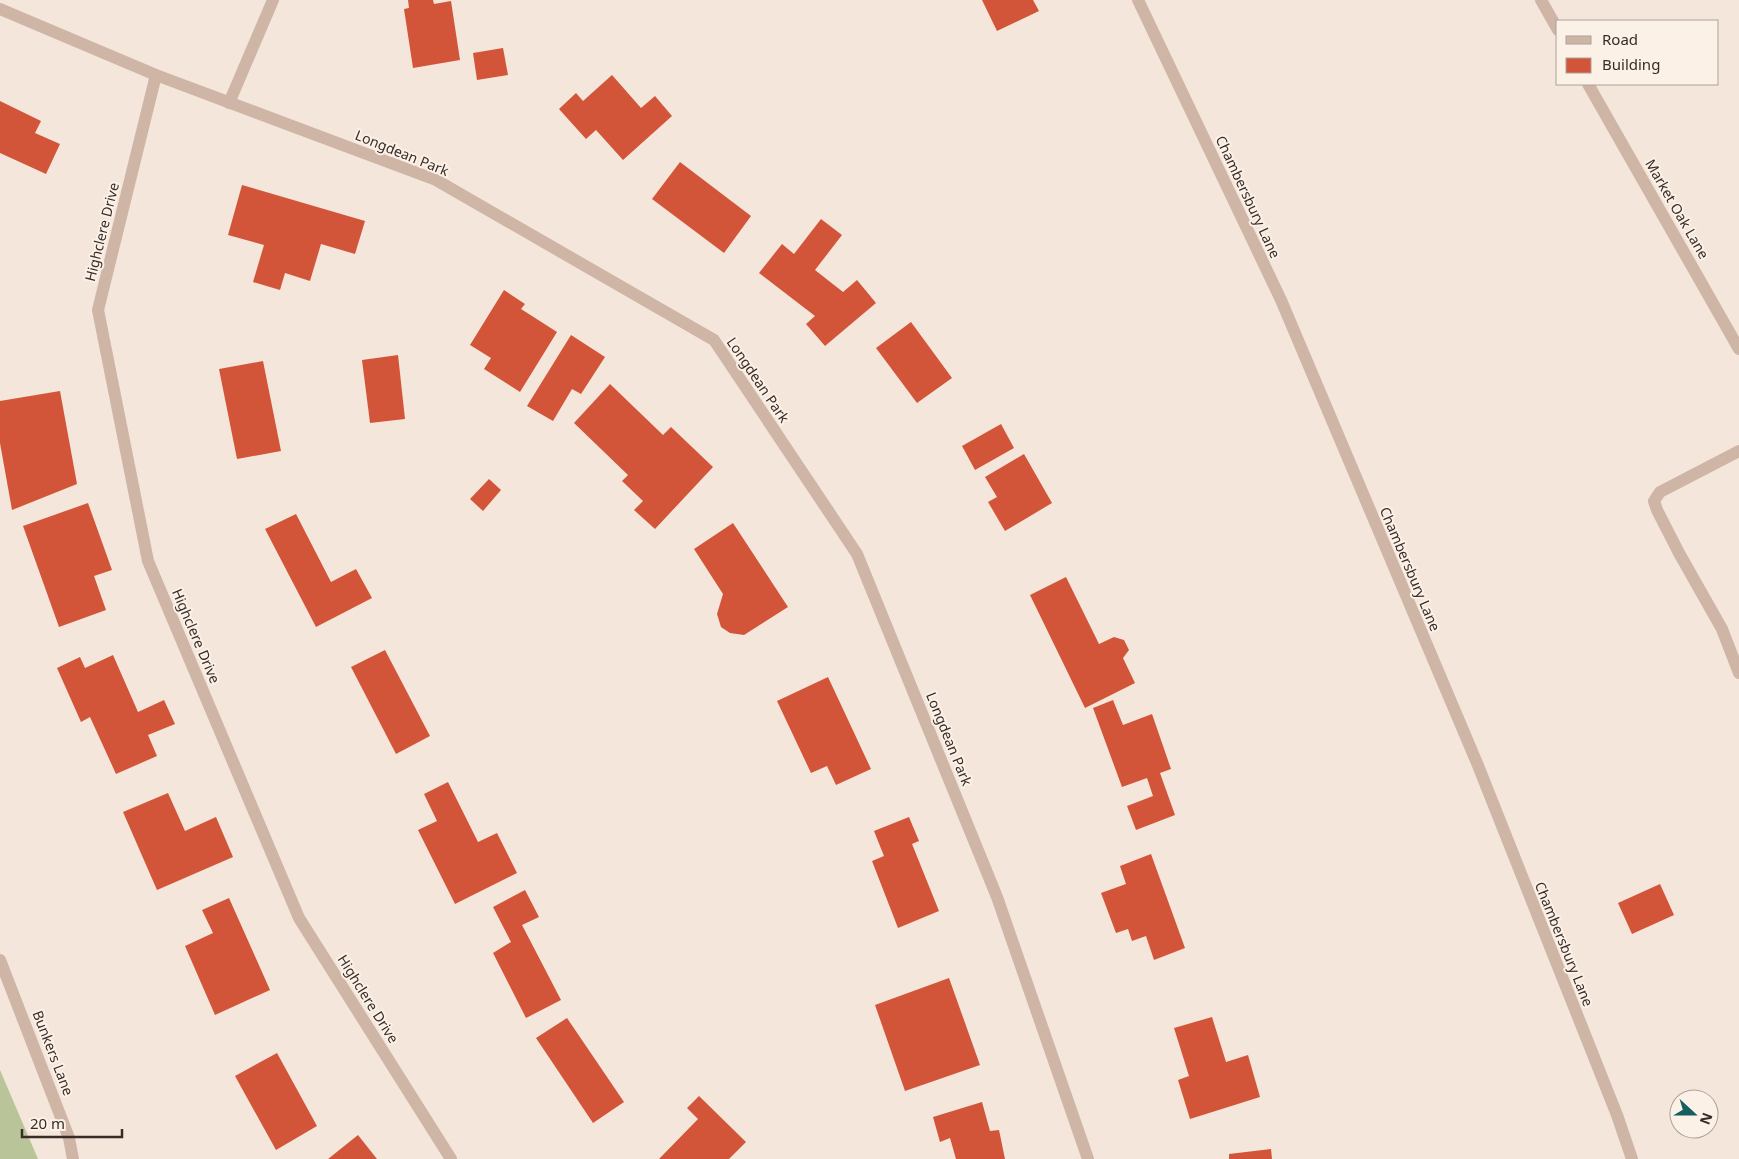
<svg xmlns="http://www.w3.org/2000/svg" width="1739" height="1159" font-family="'Noto Sans',sans-serif">
<style>
.green{fill:#b9c598}
.building{fill:#d35539}
.lines{fill:none;stroke-linecap:round;stroke-linejoin:round}
.service{stroke:#ceb5a5;stroke-width:12}
.minor{stroke:#ceb5a5;stroke-width:12}
.tertiary{stroke:#ceb5a5;stroke-width:12}
.labels{text-anchor:middle;stroke-width:4;stroke-linejoin:round;paint-order:stroke}
.street-label{font-size:14px;fill:#392b27;stroke:#fbf1e7}
</style>
<rect width="100%" height="100%" fill="#f4e6da"/>
<path class="green" d="M0,1070L38,1159H0Z"/>
<g class="building">
<path d="M408,0H433L434,4L451,1L460,60L413,68L404,9L409,8Z"/>
<path d="M982,0H1033L1039,11L997,31Z"/>
<path d="M503,48L508,75L477,80L473,53Z"/>
<path d="M612,75L641,108L655,96L672,116L623,160L596,130L586,139L559,109L576,93L583,101Z"/>
<path d="M0,101L41,121L35,133L60,144L46,174L0,153Z"/>
<path d="M680,162L751,216L724,253L652,199Z"/>
<path d="M242,185L365,221L355,254L321,244L310,281L285,273L280,290L253,282L264,245L228,235Z"/>
<path d="M821,219L842,235L815,270L843,292L857,280L876,303L825,346L806,324L815,316L759,273L782,244L794,254Z"/>
<path d="M504,290L525,304L521,309L557,332L520,392L484,369L491,358L470,345Z"/>
<path d="M911,322L952,378L917,403L876,348Z"/>
<path d="M571,335L605,357L581,394L572,389L553,421L527,406Z"/>
<path d="M398,355L405,419L370,423L362,360Z"/>
<path d="M263,361L281,451L237,459L219,369Z"/>
<path d="M610,384L663,435L671,427L713,467L655,529L634,510L643,501L622,481L628,475L574,423Z"/>
<path d="M60,391L77,484L12,510L0,443V401Z"/>
<path d="M1001,424L1014,448L975,470L962,446Z"/>
<path d="M1024,454L1052,503L1005,531L988,502L997,497L985,477Z"/>
<path d="M489,479L501,490L483,511L470,499Z"/>
<path d="M88,503L112,570L94,576L106,610L59,627L23,526Z"/>
<path d="M296,514L331,582L356,569L372,598L316,627L265,529Z"/>
<path d="M733,523L788,607L744,635L730,633L721,627L717,614L723,594L694,549Z"/>
<path d="M1066,577L1099,644L1114,637L1124,640L1129,650L1123,658L1135,683L1085,708L1030,595Z"/>
<path d="M385,650L430,736L396,754L351,667Z"/>
<path d="M113,655L138,712L164,700L175,724L148,735L157,756L116,774L90,717L81,722L57,668L80,657L85,668Z"/>
<path d="M828,677L871,769L836,785L827,766L811,773L777,701Z"/>
<path d="M1113,700L1123,725L1152,714L1171,769L1160,773L1175,815L1136,830L1127,806L1153,796L1147,778L1122,787L1093,708Z"/>
<path d="M448,782L478,842L497,833L517,873L455,904L418,830L437,821L424,794Z"/>
<path d="M168,793L185,831L216,817L233,857L157,890L123,812Z"/>
<path d="M909,817L919,841L912,844L939,911L898,928L872,861L884,856L874,831Z"/>
<path d="M1151,854L1185,948L1154,960L1146,936L1132,941L1128,929L1116,933L1101,893L1126,884L1120,866Z"/>
<path d="M1660,884L1674,915L1632,934L1618,903Z"/>
<path d="M525,890L539,917L522,925L561,1000L526,1018L493,953L511,942L493,907Z"/>
<path d="M229,898L270,990L215,1015L185,946L213,933L202,910Z"/>
<path d="M949,978L980,1065L905,1091L875,1005Z"/>
<path d="M1212,1017L1226,1062L1248,1055L1260,1097L1190,1119L1178,1080L1189,1076L1174,1028Z"/>
<path d="M567,1018L624,1102L593,1123L536,1038Z"/>
<path d="M277,1053L317,1126L276,1150L235,1076Z"/>
<path d="M699,1096L746,1142L729,1159H659L698,1119L687,1108Z"/>
<path d="M982,1102L990,1131L999,1130L1005,1159H956L950,1138L940,1142L933,1117Z"/>
<path d="M358,1135L377,1159H328Z"/>
<path d="M1271,1149L1272,1159H1229V1154Z"/>
</g>
<g class="lines">
<path class="service" d="M1739,451L1660,492L1654,501L1657,510L1679,553L1722,629L1739,673"/>
<g class="minor">
<path d="M1541,0L1558,30"/>
<path d="M0,9L156,75L436,180L714,340L857,554L997,897L1088,1159"/>
<path d="M156,75L98,310L148,561L299,918L451,1159"/>
<path d="M1588,84L1739,349"/>
<path d="M229,103L273,0"/>
</g>
<g class="tertiary">
<path d="M1138,0L1281,300L1477,763L1617,1115L1632,1159"/>
<path d="M0,960L69,1138L73,1159"/>
</g>
</g>
<g class="labels">
<g class="street-label">
<text transform="translate(402 153) rotate(22)" y="5">Longdean Park</text>
<text transform="translate(1248 197) rotate(65)" y="5">Chambersbury Lane</text>
<text transform="translate(1677 209) rotate(60)" y="5">Market Oak Lane</text>
<text transform="translate(102 232) rotate(-76)" y="5">Highclere Drive</text>
<text transform="translate(758 380) rotate(56)" y="5">Longdean Park</text>
<text transform="translate(1410 569) rotate(67)" y="5">Chambersbury Lane</text>
<text transform="translate(196 636) rotate(67)" y="5">Highclere Drive</text>
<text transform="translate(949 739) rotate(68)" y="5">Longdean Park</text>
<text transform="translate(1564 944) rotate(68)" y="5">Chambersbury Lane</text>
<text transform="translate(368 999) rotate(58)" y="5">Highclere Drive</text>
<text transform="translate(53 1053) rotate(69)" y="5">Bunkers Lane</text>
</g>
</g>
<rect x="1556" y="20" width="162" height="65" fill="#fbf1e7" stroke="#ada29a"/>
<rect x="1566" y="36" width="25" height="8" fill="#ceb5a5" stroke="#ada29a"/>
<text x="1602" y="45" font-size="15" fill="#392b27">Road</text>
<rect x="1566" y="58" width="25" height="15" fill="#d35539" stroke="#ada29a"/>
<text x="1602" y="70" font-size="15" fill="#392b27">Building</text>
<g transform="translate(1694 1114) rotate(111)"><circle r="24" fill="#fbf1e7" stroke="#ada29a"/>
<path d="M0-4L9 19L0 12L-9 19Z" fill="#175f5f"/>
<text y="-8" font-size="14" font-weight="bold" text-anchor="middle" fill="#392b27">N</text>
</g>
<path d="M22 1129v8h100v-8" fill="none" stroke="#392b27" stroke-width="2.5"/>
<text x="30" y="1129" font-size="15" fill="#392b27" stroke="#fbf1e7" stroke-width="4" paint-order="stroke">20 m</text>
</svg>
